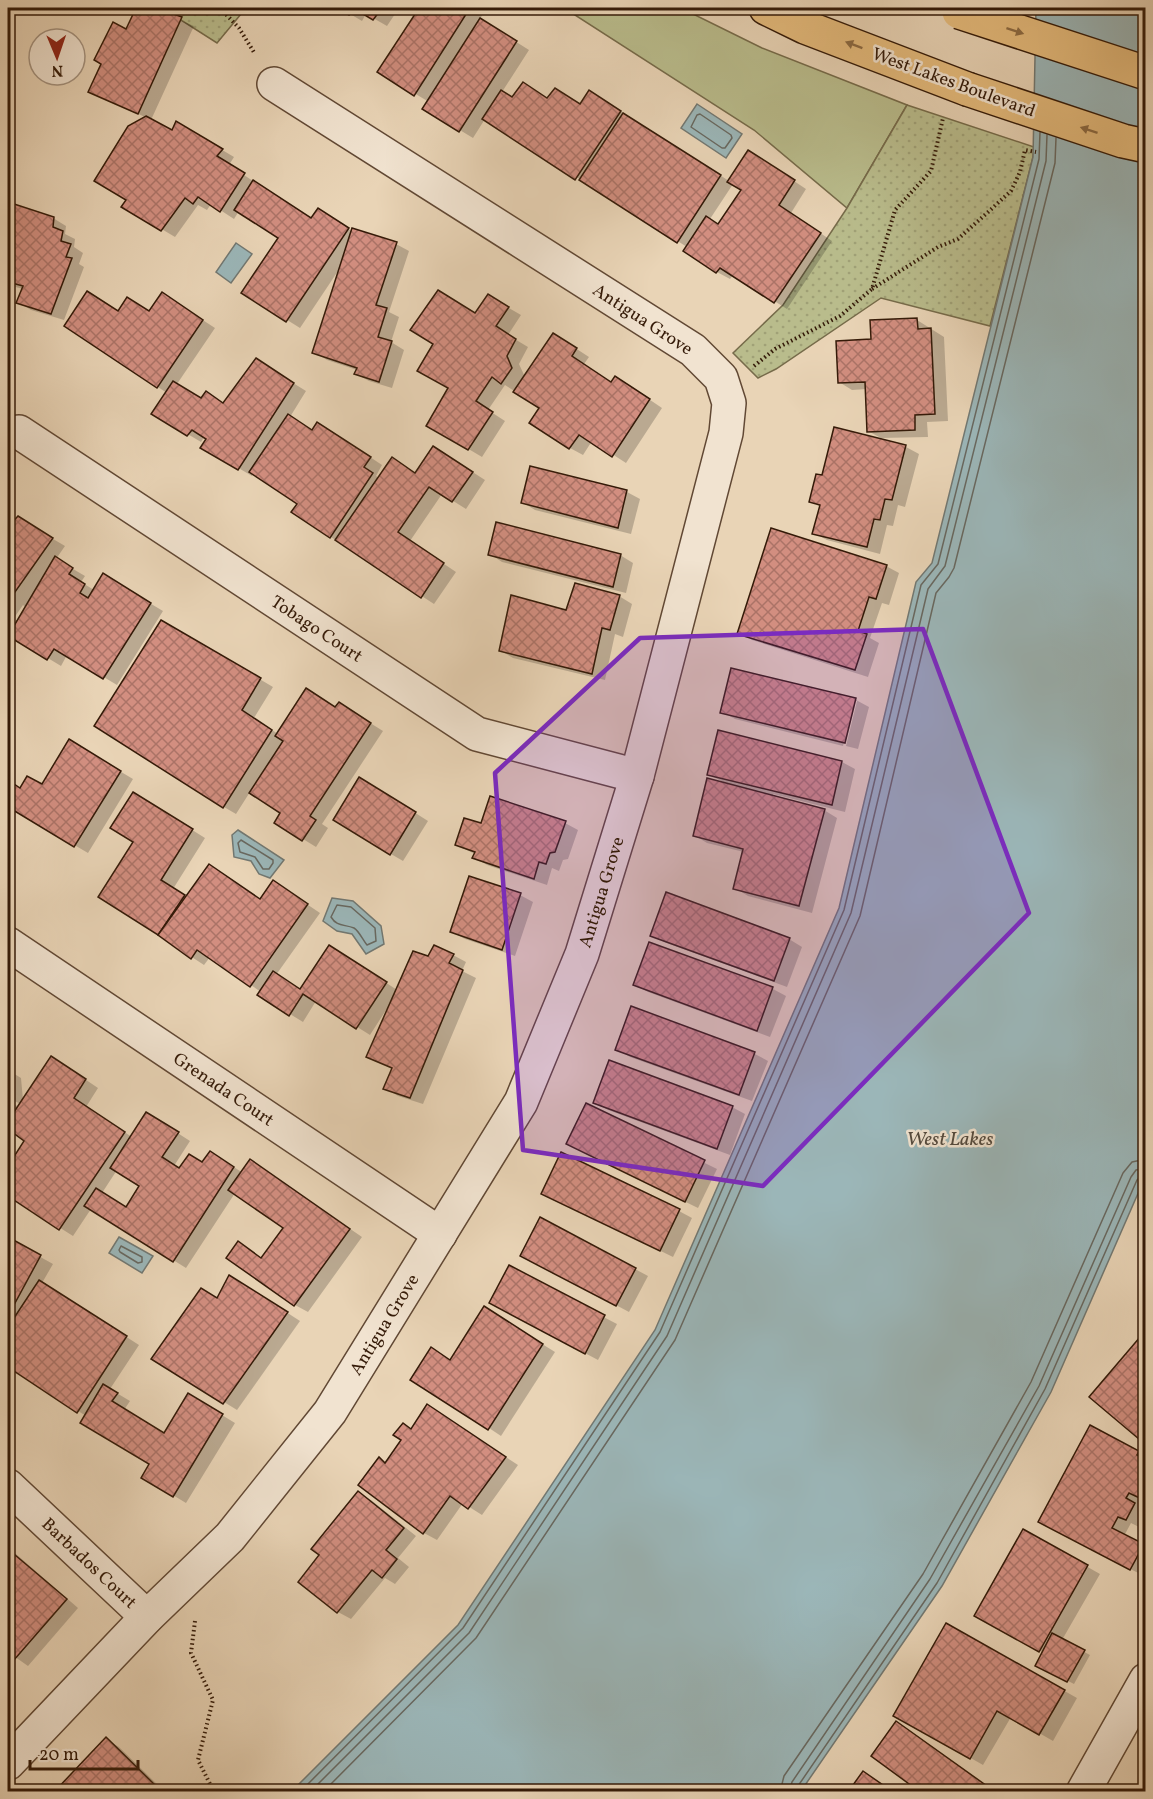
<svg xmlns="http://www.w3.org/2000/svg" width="1153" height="1799" font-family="Vollkorn,serif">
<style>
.green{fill:#b9bc8c;stroke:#766b4a;stroke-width:1.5}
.park{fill:url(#park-dots);stroke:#766b4a;stroke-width:1.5}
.water{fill:#9bb6b8;stroke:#727872;stroke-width:1.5}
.shadow{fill:#0003;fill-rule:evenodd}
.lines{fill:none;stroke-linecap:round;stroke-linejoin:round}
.shore{stroke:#686860;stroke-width:1.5}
.building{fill:url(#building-cross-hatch);stroke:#341a08;stroke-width:1.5}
.minor-casing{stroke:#614834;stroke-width:36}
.major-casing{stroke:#341a08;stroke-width:36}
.path{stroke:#341a08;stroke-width:4;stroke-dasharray:1.5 3;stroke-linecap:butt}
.minor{stroke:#f1e3d0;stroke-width:33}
.major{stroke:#e4ba7b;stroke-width:33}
.major-bridge-casing{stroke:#341a08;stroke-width:36;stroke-linecap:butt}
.major-bridge{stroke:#e4ba7b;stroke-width:33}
.oneway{fill:#8c6a42}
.marked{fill:#7b2cbf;fill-opacity:0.2;stroke:#7b2cbf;stroke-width:4.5;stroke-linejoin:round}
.labels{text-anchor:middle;stroke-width:5;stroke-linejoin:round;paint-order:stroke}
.street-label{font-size:18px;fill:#341a08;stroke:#f1e3d0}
.water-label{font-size:20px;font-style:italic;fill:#53493d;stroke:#f1e3d0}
</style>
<defs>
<pattern id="park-dots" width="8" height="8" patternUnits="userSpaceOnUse" patternTransform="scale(1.5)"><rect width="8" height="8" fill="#b9bc8c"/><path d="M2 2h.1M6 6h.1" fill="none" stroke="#a0a177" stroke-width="1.8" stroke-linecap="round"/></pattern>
<pattern id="building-cross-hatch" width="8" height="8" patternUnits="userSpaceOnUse" patternTransform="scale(1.5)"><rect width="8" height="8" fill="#d28e80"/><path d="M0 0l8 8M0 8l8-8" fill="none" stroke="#ab7367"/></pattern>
</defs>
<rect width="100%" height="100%" fill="#e9d4b6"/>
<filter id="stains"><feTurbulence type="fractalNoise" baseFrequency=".00333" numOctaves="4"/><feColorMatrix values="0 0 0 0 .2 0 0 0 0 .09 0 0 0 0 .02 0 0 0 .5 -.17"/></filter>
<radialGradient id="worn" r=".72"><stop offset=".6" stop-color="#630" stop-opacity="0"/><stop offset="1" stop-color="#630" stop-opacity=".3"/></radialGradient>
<path class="green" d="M564,8H681L762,48L907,105L847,208L754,130Z"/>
<g class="park">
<path d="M162,8H246L217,43Z"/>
<path d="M907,105L1034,147L1033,157L990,326L881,298L776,369L758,378L733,353L783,305L847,208Z"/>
</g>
<g class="water">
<path d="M1036,8H1145V1174L1143,1182L1051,1392L942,1586L801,1791L291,1792L458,1625L655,1330L839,908L916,582L932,563L1033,157Z"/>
<path d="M697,104L742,134L726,158L681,128Z"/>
<path d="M236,243L252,254L231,283L216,272Z"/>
<path d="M238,830L284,860L270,878L259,874L251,861L234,857L232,835Z"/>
<path d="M332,898L353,901L381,926L384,944L366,954L352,934L337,931L323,921Z"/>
<path d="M119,1237L153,1256L142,1273L109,1253Z"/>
</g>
<g class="shadow">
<path d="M138,8H152L194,26L151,120L172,132L177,123L234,157L229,165L312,220L331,217L353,232L396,244L409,251L389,312L399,317L391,342L404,350L392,388L369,381L356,374L357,370L327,360L314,352L340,268L300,328L244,293L280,238L239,211L234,219L211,204L207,210L198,205L175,237L123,206L128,199L147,118L90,91L126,31Z"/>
<path d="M340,8H399L387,26L366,14L362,21Z"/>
<path d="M420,8H476L484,12L480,19L529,50L502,92L513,99H548L581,105L602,99L729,181L761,159L806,189L791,213L832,241L787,309L733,275L730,279L717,272L685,250L687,247L485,119L473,138L425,109L429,102L379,72ZM733,184L743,190L719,225L710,219Z"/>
<path d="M8,204L53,218L66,226L65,234L75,239L74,247L83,253L79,264L84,267L64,320L31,310L18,302L23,289L8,285Z"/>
<path d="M488,296L521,315L508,335L528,347L519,364L525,377L566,342L589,357L584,364L612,383L628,385L662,408L626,463L592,441L583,455L570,448L531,423L541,408L505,385L488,410L505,421L482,457L428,425L450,388L475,315Z"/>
<path d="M175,302L215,328L177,384L201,399L220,401L224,404L269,368L306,391L290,417L313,431H331L382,465L376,476L379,478L405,466L416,474L446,455L485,480L466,509L442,494L410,541L456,572L434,604L331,537L299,503L253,474L252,476L203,447L208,438L205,436L201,442L154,414L167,393L66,326L119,312L150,313Z"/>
<path d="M917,320L944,337L948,421L927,422L928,437L881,438L868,431L867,389L852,390L839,382L872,341Z"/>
<path d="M835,429L906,447L919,454L905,507L898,505L893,526L887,525L880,554L827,540L814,533L821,507L810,501L823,477Z"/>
<path d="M531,467L627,492L640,499L631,534L535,510L522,502Z"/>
<path d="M31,526L65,546L56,559L85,576L81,582L94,590L116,583L163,611L117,685L67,655L61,666L8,634L25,607L23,605L14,618L8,615V529Z"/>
<path d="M490,554L620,555L633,563L626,593L502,562Z"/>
<path d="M886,566L899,573L889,605L882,603L870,638L879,643L868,677L752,640L739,633Z"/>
<path d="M619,596L632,604L623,637L615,634L605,680L513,658L500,650L567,612Z"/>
<path d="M162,622L273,687L254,718L278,734L336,709L351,711L383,731L322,824L328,828L316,847L303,839L282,813L250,792L236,814L224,807Z"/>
<path d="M732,670L856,700L869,707L858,749L846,746L857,701H854L843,746L735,719L722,712Z"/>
<path d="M719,732L842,762L855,769L845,812L773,794V797L824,810L837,818L812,913L748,896L735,888L744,852L707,843L694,835L725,783L708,774Z"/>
<path d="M69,741L133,779L88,853L8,806V781L21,789L42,786Z"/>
<path d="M373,786L428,821L403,861L391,854Z"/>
<path d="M146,801L205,838L173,889L187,897L210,865L261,900L274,882L320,913L276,975L301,990L343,954L397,990L429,958L453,955L466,962L462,971L476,978L423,1104L398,1096L385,1088L394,1069L368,1057L390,1008L388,1007L370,1035L316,1001L303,1022L259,995L261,992L210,957L204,965L100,897L135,841Z"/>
<path d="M565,823L578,830L568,859L563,860L559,871L552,868L547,885L487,865L474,857L475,854L456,845L482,825Z"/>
<path d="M520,895L533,902L515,956L465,939L452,932Z"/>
<path d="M652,935L789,939L802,947L787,987L664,942Z"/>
<path d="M650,943L773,989L786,996L770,1037L648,992L635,985Z"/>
<path d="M632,1008L755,1054L768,1061L752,1101L630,1057L617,1049Z"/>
<path d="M64,1065L98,1088L86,1107L132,1137L159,1121L190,1141L174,1166L180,1170L223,1160L243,1173L251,1161L362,1237L308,1312L295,1305L238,1243L263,1259L285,1228L235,1193L186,1268L91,1209L73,1236L8,1195V1169L26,1140L8,1128V1124L17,1109L8,1110V1100L20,1108V1104L8,1097V1070L21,1078L23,1100ZM117,1170L142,1186L127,1209L102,1193Z"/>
<path d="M595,1103L732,1107L745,1114L730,1155L608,1110Z"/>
<path d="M587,1105L717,1169L698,1208L581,1151Z"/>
<path d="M556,1200L679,1211L692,1218L673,1257Z"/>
<path d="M8,1239L53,1264L42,1283L139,1345L110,1389L130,1401L124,1410L165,1434L189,1395L235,1423L186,1503L143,1477L151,1464L86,1416L8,1366Z"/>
<path d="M535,1262L635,1269L648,1276L629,1312Z"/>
<path d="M509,1268L617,1324L598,1360L504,1310Z"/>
<path d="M243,1284L300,1321L237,1410L154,1359L218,1300Z"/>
<path d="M497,1316L555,1352L501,1436L489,1428L451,1361Z"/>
<path d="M441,1414L518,1465L482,1515L463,1503L437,1540L424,1533L360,1485L379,1459L387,1464Z"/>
<path d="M1091,1427L1146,1456V1500L1143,1499L1138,1507L1146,1511V1515L1139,1527L1131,1523L1124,1536L1146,1547V1572L1144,1576L1053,1529Z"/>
<path d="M359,1493L371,1500L416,1536L398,1558L409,1567L395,1584L385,1578L351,1619L338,1612L321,1555Z"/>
<path d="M1024,1531L1100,1574L1062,1640L1090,1655L1074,1684L1037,1665L1044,1653L976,1615Z"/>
<path d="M8,1547L78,1608L28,1666L8,1652Z"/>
<path d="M947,1625L1077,1698L1053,1741L1011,1717L983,1765L895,1715Z"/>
<path d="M106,1739L119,1747L165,1792H56Z"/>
</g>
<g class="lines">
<g class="shore">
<path d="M700,114L731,135L732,138L725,148H722L691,127L697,115Z"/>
<path d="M241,840L273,860V863L269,869H263L255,857L240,852L238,843Z"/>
<path d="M337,905L351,907L375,928L376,941L367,945C363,940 359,931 354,928C344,924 337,927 331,917Z"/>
<path d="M121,1246L142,1257V1262L138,1263L120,1252L119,1250Z"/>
<path d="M300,1792L463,1628L660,1332L844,910L921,585L938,564L1039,159L1040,132"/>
<path d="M310,1792L469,1633L667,1336L851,913L928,589L945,566L1046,161L1047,135"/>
<path d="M323,1792L476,1638L675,1340L860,916L936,593L949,577L954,568L1055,163L1056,138"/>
<path d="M780,1792L784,1776L923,1574L1031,1382L1123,1173L1132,1162L1146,1159"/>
<path d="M789,1792L792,1782L930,1579L1039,1386L1131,1177L1136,1170L1146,1168"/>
<path d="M797,1792L798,1786L937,1583L1045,1389L1137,1180L1141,1176H1146"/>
</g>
</g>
<g class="building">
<path d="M136,8H156L182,17L138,114L88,92L101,64L94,60L113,22L126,29Z"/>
<path d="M337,8H382L373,20L353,8L349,15Z"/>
<path d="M419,8H470L414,96L377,72Z"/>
<path d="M480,18L517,41L459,132L422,109Z"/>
<path d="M523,82L547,98L555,88L580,104L589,90L621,111L575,180L482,119L501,90L512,97Z"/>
<path d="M623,113L721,175L677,243L579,180Z"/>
<path d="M146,116L172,130L176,121L223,149L217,156L245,173L220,212L198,197L193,204L185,198L161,231L121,207L126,200L94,181L128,126Z"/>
<path d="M748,150L795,180L779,205L821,233L774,303L720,268L716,273L683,251L706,216L718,224L741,190L727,182Z"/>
<path d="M253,180L311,218L318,208L349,228L286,322L241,293L278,238L234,210Z"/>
<path d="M8,202L54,217L53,227L63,231L61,241L71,244L66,257L72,258L51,314L16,303L23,286L8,282Z"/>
<path d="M352,228L397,242L376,305L387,308L378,337L392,341L379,382L354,374L357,368L312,353Z"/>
<path d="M438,290L475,313L488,294L509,307L496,326L516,339L507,356L512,368L501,384L492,377L476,401L493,412L468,450L426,426L448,388L417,371L433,344L410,330Z"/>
<path d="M87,291L118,311L127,297L149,311L162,292L203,320L157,388L64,326Z"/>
<path d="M917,318L918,329L931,328L935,414L915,415V430L867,432L865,382L838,383L836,341L871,339L870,320Z"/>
<path d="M553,333L577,348L572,356L611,382L615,376L650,399L612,457L579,435L569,449L529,423L539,408L513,392Z"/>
<path d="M256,358L294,383L238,470L200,448L206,439L192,430L187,436L151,414L173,381L201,398L206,391L223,403Z"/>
<path d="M288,414L312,430L317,422L371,457L364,467L373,473L330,538L291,512L297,504L249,472Z"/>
<path d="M834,427L906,445L892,500L885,499L880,520L874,519L867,547L812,534L820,505L809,502L816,474L822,475Z"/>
<path d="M433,446L473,472L452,502L429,487L398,532L444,563L421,598L335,540L392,457L415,473Z"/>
<path d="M530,466L627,490L618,528L521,503Z"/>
<path d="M18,516L53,538L8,602V527Z"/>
<path d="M496,522L621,554L613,587L488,555Z"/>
<path d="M771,528L887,565L876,599L869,597L858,631L867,634L855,670L737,634Z"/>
<path d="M55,556L73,568L69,574L85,584L80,593L88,598L103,573L151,603L103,679L54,649L47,660L8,636Z"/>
<path d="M575,583L620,595L610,630L602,628L592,674L499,651L511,595L566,610Z"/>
<path d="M161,620L261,678L242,710L272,730L223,808L94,726Z"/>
<path d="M731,668L856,698L845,743L720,713Z"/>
<path d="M306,688L335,707L339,702L371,723L310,816L316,820L302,841L274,823L280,813L249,793L283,741L275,736Z"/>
<path d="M718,730L842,761L832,805L707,775Z"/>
<path d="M69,739L121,771L74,847L8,807V780L20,788L27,776L42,784Z"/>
<path d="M359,777L416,812L390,855L333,820Z"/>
<path d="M707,778L825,809L799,906L733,889L743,849L693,836Z"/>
<path d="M133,792L193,829L161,880L185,895L158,935L98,897L133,842L110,828Z"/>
<path d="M490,796L566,821L555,852L550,853L546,864L539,862L534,879L472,858L475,852L455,845L464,818L481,823Z"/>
<path d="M209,864L260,899L273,880L308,904L250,987L197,950L191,959L158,935Z"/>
<path d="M469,876L521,893L502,950L450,932Z"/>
<path d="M666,892L790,938L774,981L650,936Z"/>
<path d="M649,942L773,987L757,1031L633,985Z"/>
<path d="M329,945L387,982L356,1029L303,994L289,1016L257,995L273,971L300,989Z"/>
<path d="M434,945L454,954L449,963L463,970L410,1098L383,1089L392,1068L366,1057L413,951L428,956Z"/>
<path d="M631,1006L755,1052L739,1095L615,1050Z"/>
<path d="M51,1056L86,1079L74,1098L125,1132L59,1230L8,1196V1166L24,1141L8,1129V1121Z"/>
<path d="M609,1060L733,1106L717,1149L593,1103Z"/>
<path d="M586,1103L705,1160L685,1202L566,1144Z"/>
<path d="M146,1112L179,1132L162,1157L179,1168L189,1154L202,1162L210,1151L234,1167L173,1262L84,1206L96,1188L126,1207L139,1186L110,1168Z"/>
<path d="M561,1152L680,1209L660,1251L541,1194Z"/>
<path d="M250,1159L350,1229L294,1306L226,1258L238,1241L261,1258L283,1228L228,1190Z"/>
<path d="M540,1217L636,1268L616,1306L520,1256Z"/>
<path d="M8,1237L41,1255L8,1316Z"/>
<path d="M509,1265L605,1315L585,1354L489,1303Z"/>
<path d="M229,1275L288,1312L223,1404L151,1359L201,1288L217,1298Z"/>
<path d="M39,1280L127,1336L77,1413L8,1367V1327Z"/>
<path d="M484,1306L543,1344L488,1430L410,1380L431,1347L450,1360Z"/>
<path d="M1146,1330V1445L1089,1397Z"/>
<path d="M103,1384L118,1393L112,1401L164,1433L188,1393L223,1414L173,1497L141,1478L149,1464L80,1423Z"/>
<path d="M427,1404L506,1457L468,1509L450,1496L423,1534L358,1485L379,1457L385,1463L401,1440L393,1435L403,1423L411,1429Z"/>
<path d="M1090,1425L1139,1451L1137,1455L1146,1460V1501L1129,1493L1126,1498L1135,1503L1126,1520L1118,1517L1112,1528L1144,1544L1130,1570L1038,1522Z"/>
<path d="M358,1491L404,1528L386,1550L397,1559L382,1578L372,1570L337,1613L298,1582L319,1555L311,1549Z"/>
<path d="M1023,1529L1088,1565L1039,1652L974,1616Z"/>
<path d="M8,1549L67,1599L14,1660L8,1654Z"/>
<path d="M946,1623L1065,1690L1039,1735L997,1711L970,1759L893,1716Z"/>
<path d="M1052,1633L1085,1650L1067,1682L1035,1666Z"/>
<path d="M896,1721L994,1791L920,1792L871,1756Z"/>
<path d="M106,1737L154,1784L151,1788L155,1792H54Z"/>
<path d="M863,1771L893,1792H848Z"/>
</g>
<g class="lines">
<defs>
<g id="minor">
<path id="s1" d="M19,432L477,734L637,776"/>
<path id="s2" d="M8,944L440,1234"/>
<path id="s3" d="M8,1486L147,1617"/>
<path id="s4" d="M8,1763L147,1617L230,1537L330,1412L521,1102L582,954L637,776L726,433L729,403L721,378L693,350L274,84"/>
<path d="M1083,1792L1146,1680"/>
</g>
<path id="major" d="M766,8L805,27L967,89"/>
</defs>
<use href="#minor" class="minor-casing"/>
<use href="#major" class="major-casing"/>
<g class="path">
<path d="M220,8L239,28L255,54"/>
<path d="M872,289L938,247L958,239L987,213L1011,191L1020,172L1025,150L1036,152"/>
<path d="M754,366L775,349L840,316L872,289L895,210L931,171L943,118"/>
<path d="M195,1621L191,1653L213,1700L198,1760L214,1792"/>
</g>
<use href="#minor" class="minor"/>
<use href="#major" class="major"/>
<defs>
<g id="major-bridge">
<path d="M959,12L1146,73"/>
<path d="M967,89L1123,141L1146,146"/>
</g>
</defs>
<use href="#major-bridge" class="major-bridge-casing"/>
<use href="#major-bridge" class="major-bridge"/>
</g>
<defs><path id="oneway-solid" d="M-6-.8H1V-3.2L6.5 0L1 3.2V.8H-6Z" transform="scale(1.5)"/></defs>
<g class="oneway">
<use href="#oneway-solid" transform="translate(1015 31) rotate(18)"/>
<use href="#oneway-solid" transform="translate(854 45) rotate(-159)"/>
<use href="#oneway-solid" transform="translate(1089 130) rotate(-162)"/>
</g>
<path class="marked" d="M923,629L1029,913L763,1186L523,1150L495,773L640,638Z"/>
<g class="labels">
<g class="street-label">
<text transform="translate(954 82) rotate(20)" y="6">West Lakes Boulevard</text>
<text transform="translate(643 319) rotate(33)" y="6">Antigua Grove</text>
<text dy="6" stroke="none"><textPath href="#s1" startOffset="357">Tobago Court</textPath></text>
<text dy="6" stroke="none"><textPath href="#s4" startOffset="1066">Antigua Grove</textPath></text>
<text dy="6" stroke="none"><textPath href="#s2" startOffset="260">Grenada Court</textPath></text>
<text dy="6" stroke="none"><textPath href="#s4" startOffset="580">Antigua Grove</textPath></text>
<text dy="6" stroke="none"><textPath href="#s3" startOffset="112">Barbados Court</textPath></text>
</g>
<g class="water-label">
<text x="950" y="1145">West Lakes</text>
</g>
</g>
<rect width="1153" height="1799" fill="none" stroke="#e9d4b6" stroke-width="30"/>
<rect x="9" y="9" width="1135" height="1781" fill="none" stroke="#341a08" stroke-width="3"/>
<rect x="15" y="15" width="1123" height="1769" fill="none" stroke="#341a08" stroke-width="1.5"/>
<g transform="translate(57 57) rotate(178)"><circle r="28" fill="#f1e3d0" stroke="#a59380" stroke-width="1.5"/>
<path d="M0-4.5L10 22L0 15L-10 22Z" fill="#8f2418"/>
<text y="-9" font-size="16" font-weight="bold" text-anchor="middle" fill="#341a08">N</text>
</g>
<path d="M30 1760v9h108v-9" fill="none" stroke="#341a08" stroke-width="3"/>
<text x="39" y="1760" font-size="18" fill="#341a08" stroke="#f1e3d0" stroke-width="4.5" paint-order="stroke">20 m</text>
<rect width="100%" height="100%" filter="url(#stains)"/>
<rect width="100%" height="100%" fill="url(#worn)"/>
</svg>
